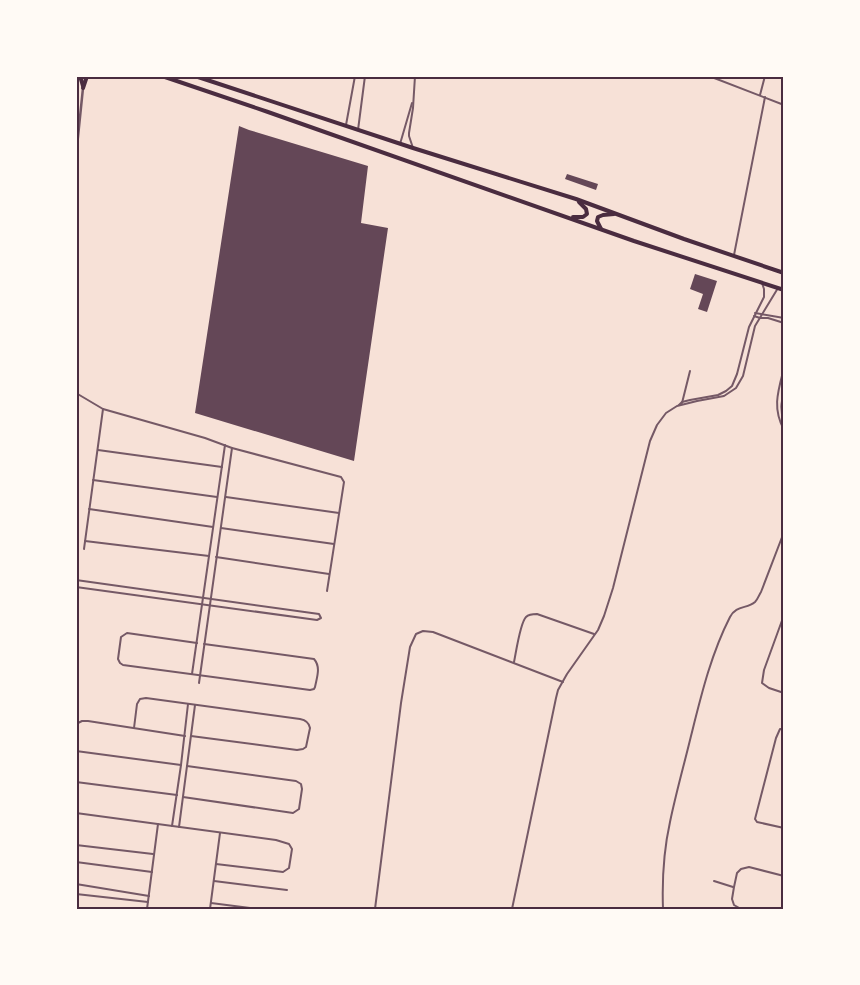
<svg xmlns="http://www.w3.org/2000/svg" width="860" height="985" font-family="Overpass,sans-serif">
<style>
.building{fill:#644757}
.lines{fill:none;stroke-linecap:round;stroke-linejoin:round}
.minor{stroke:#755966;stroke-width:2}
.tertiary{stroke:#755966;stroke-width:2.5}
.trunk{stroke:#4a2c40;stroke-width:4}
.neatline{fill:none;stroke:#4a2c40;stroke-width:2}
</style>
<rect width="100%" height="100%" fill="#f7e1d7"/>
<g class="building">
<path d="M239,126L249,130L368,166L361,223L388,228L354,461L195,413Z"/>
<path d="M567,174L598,184L596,190L565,179Z"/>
<path d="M695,274L717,281L707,312L698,309L703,294L690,289Z"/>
</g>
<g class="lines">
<g class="minor">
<path d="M709,76L784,105"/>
<path d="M760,95L765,76"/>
<path d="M346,125L355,76"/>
<path d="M358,130L365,76"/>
<path d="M400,144L412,103"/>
<path d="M413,148L409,136V133L413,108L415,76"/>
<path d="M734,255L765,97"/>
<path d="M755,313L784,318"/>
<path d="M754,316L760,318H768L784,323"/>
<path d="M784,368C778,391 772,408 784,430"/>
<path d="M784,392C781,403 780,411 784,421"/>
<path d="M76,393L103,409L205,438L232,448L199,683"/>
<path d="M682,403L690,371"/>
<path d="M679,405L682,402L690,400L718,395L726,391L732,386L737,374L749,327L764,297V289L762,283"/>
<path d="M232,448L341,477L344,482L327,591"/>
<path d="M98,450L222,467"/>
<path d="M93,480L217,497"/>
<path d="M226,497L339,513"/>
<path d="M89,509L213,527"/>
<path d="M221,528L334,544"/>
<path d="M85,541L209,556"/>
<path d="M84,549L103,409"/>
<path d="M216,557L329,574"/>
<path d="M76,580L319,614L321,618L317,620L76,587"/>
<path d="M784,615L764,670L762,683L769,688L784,693"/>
<path d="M197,643L127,633L121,637L118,659L120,663L123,665L310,690L314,689L315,687C317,677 321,667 314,659L204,644"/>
<path d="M514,662C516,653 520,623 526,617C529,614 533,614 537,614L594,634"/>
<path d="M192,674L225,445"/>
<path d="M76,724L82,721H88L185,736"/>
<path d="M134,728L137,704L140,699L146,698L300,719C305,720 309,722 310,728L306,747L303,749L297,750L191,736"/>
<path d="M784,729H780L776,738L755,819L757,822L784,828"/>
<path d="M76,751L181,765"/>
<path d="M76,782L177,795"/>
<path d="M183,797L293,813L299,809L302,789L301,784L296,781L187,766"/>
<path d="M76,813L276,840L289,844L292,849L289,868L283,872L216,864"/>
<path d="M172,826L181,765L188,704"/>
<path d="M179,827L195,705"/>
<path d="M76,845L153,854"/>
<path d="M76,862L152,872"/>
<path d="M214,881L287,890"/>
<path d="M714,881L733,887"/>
<path d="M76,884L149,896"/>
<path d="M76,894L148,902"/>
<path d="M211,903L258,909"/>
<path d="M147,909L158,824"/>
<path d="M210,909L220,833"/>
<path d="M375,909L401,703L410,647L416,634L423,631L433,632L563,682"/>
<path d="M512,909L556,698L558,690L567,674L598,630L604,616L613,588L650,441L657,425L666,413L677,406L697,401L724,396L736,388L743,376L755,326L778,288"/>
<path d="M663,909C662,881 664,849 670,822C676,793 684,765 691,736C701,696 711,654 730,617C736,605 747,609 755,602C758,599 759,595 761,592L784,532"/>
<path d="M741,909L734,905L732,899L734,887L737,873L741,869L749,867L784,876"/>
</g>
<path class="tertiary" d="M76,156L83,88"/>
<g class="trunk">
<path d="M80,76L83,86"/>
<path d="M162,76L268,112L634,241L784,290"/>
<path d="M195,76L413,148L576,199L684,239L784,273"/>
<path d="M83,88L87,76"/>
<path d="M573,217H583L587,214L586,209L579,202"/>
<path d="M601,229L597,221L598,217L603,215L614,214"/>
</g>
</g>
<rect width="860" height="985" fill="none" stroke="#fffaf5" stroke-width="155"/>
<rect x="78" y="78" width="704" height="830" class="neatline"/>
</svg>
